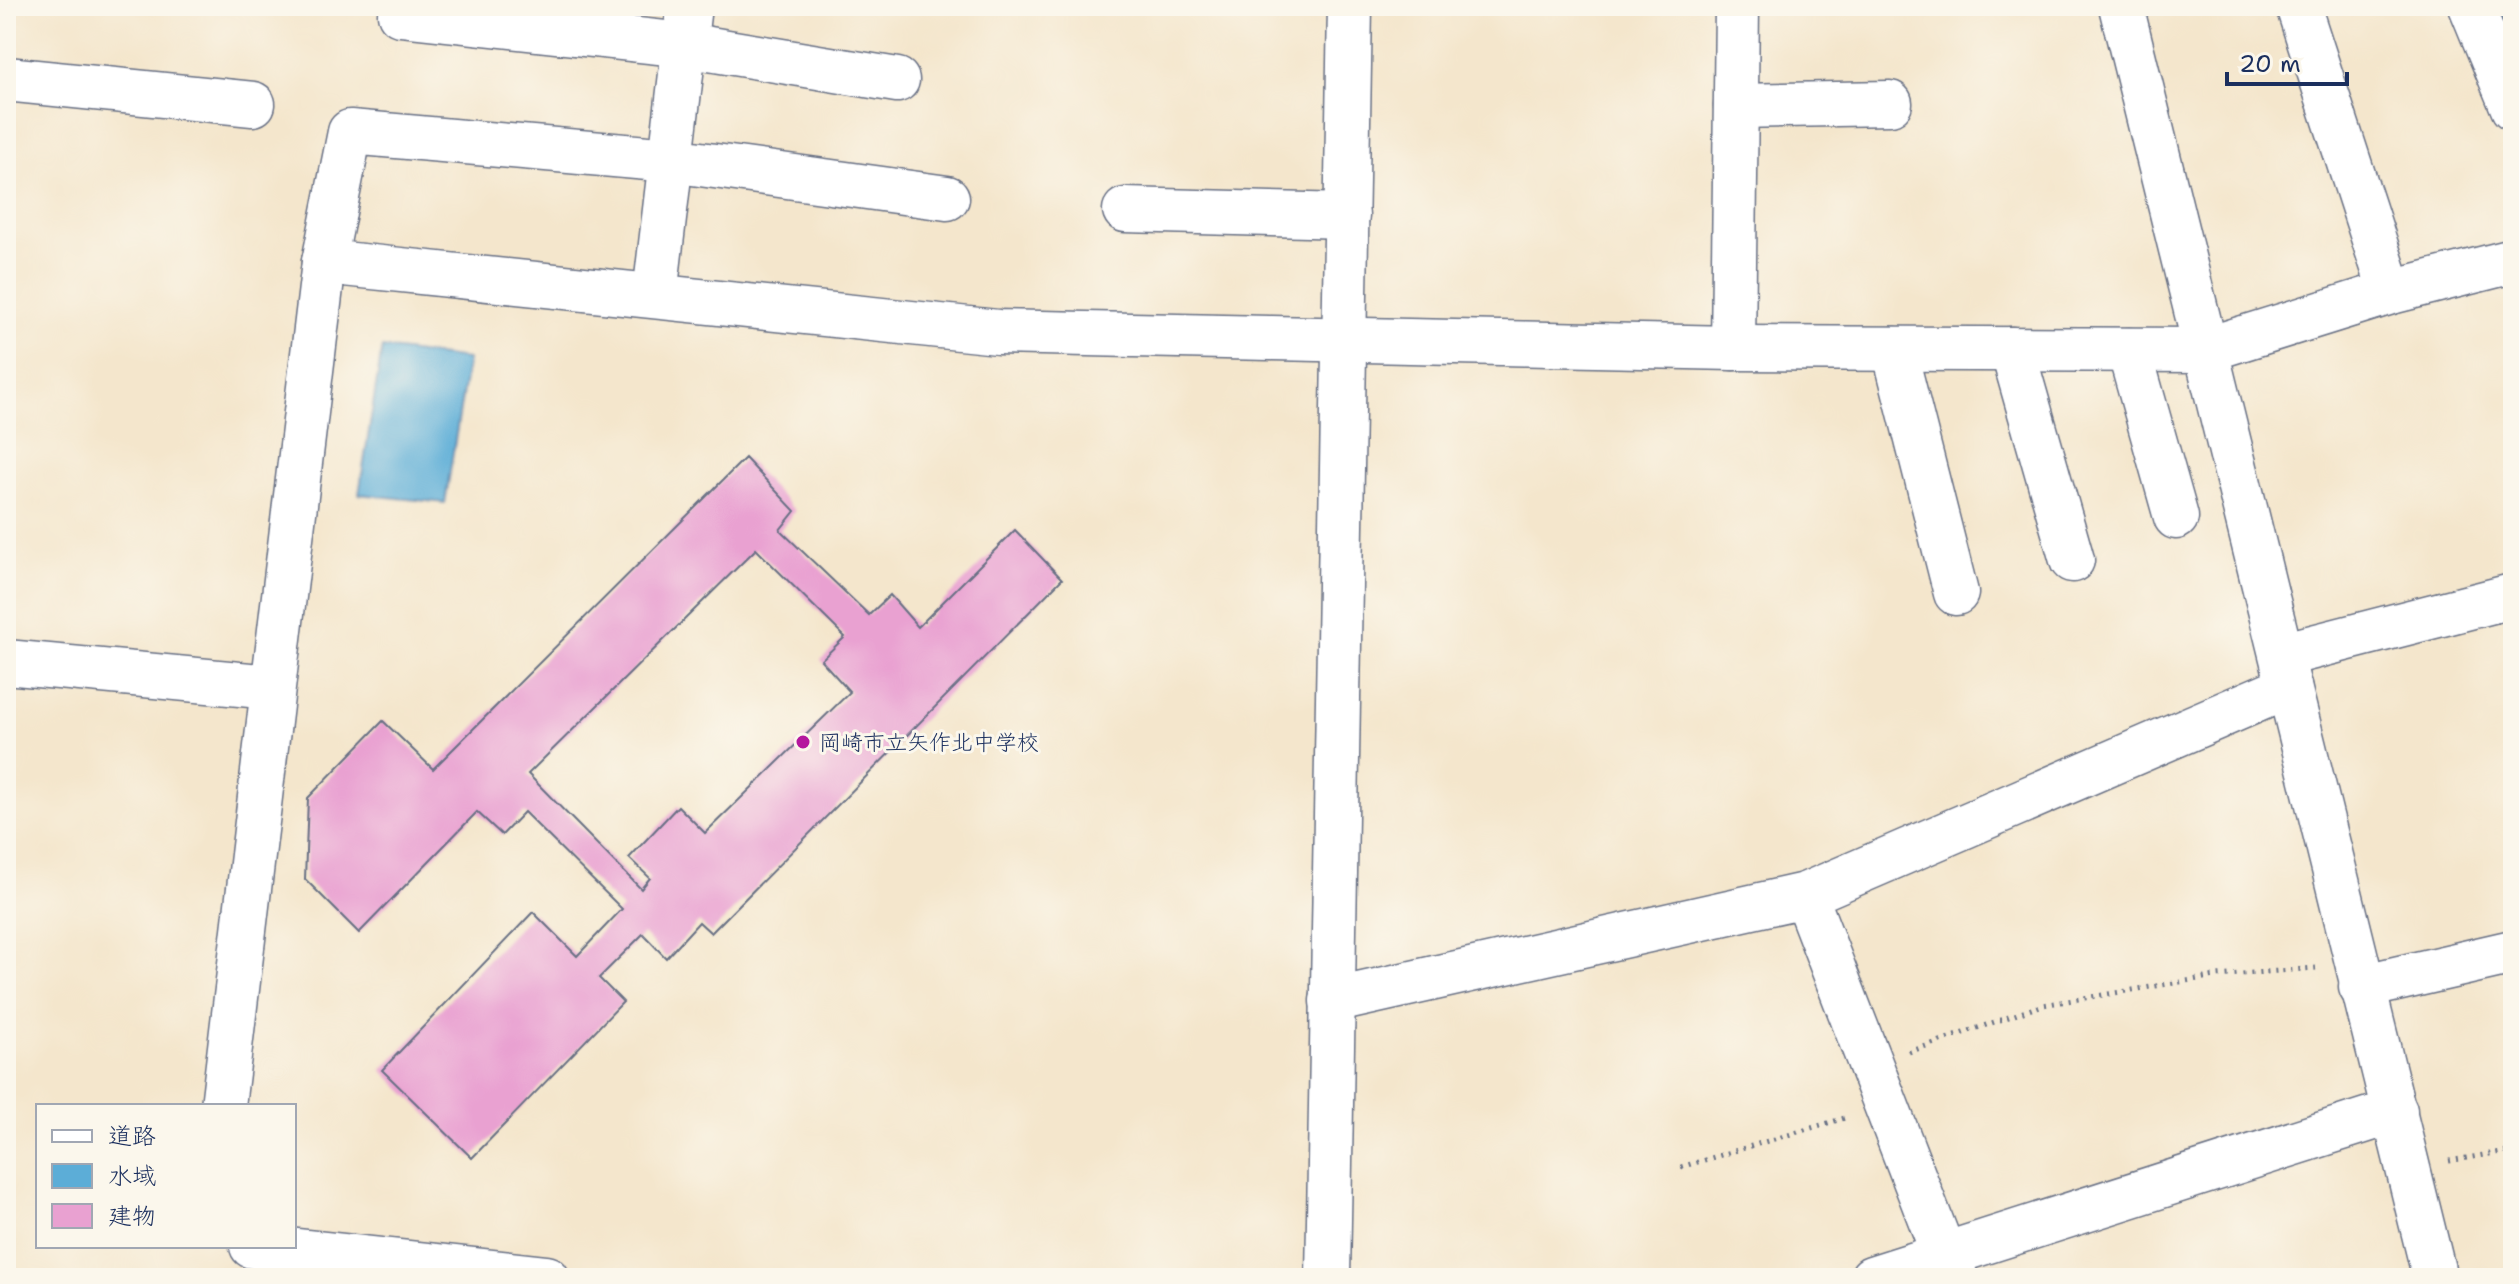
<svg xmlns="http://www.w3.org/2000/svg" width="2519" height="1284" font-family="'Shantell Sans','Klee One',sans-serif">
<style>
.water{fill:#5cadd7;stroke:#3c6e9a;stroke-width:2}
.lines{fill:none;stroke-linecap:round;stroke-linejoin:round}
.stream{stroke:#5cadd7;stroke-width:12}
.building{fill:#e9a1d1;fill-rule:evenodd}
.minor-casing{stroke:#676f84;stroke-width:47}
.path{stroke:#676f84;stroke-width:5;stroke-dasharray:2 6;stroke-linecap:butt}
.minor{stroke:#fff;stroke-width:44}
.poi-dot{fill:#b5179e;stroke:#fbf7ec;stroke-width:3}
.labels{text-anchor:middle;stroke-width:6;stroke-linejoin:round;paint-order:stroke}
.poi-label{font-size:22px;fill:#1b2f5e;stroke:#fbf7ec;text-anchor:start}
</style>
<rect width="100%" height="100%" fill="#fbf7ec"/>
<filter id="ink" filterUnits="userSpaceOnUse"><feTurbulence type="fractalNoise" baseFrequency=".0125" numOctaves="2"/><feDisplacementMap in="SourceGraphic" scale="16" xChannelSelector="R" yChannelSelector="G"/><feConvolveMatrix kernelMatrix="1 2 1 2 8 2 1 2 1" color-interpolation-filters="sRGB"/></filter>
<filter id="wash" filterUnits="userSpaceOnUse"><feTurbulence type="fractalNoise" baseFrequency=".006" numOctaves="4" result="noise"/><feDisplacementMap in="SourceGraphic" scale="32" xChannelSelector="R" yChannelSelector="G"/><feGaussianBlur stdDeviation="1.8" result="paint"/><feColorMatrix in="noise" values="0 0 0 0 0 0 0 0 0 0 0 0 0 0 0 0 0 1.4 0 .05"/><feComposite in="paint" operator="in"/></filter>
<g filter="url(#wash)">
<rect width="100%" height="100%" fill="#f4e6cc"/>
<path class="water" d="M382,348L468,359L445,503L359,494Z"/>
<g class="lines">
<path class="stream" d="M2496,6L2513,48"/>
</g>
<g id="blocks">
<path class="building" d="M745,458L795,511L780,530L869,615L890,595L918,627L1015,530L1062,579L711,933L699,922L666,958L643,934L599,978L623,1002L472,1158L382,1070L533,912L577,956L622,909L524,812L502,835L477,812L359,933L305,879L308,798L383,721L433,769ZM756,549L845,637L821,660L850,692L705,833L678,806L629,858L650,878L641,889L528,774Z"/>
</g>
</g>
<g filter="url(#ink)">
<use href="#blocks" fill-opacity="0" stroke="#676f84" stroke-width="2"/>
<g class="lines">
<defs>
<g id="minor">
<path d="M2121,6L2435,1278"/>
<path d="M2298,6L2391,292"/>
<path d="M2471,6L2513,108"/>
<path d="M400,14L685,45L897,80"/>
<path d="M6,79L253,104"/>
<path d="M1736,106L1890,103"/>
<path d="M1125,210L1347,216"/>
<path d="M324,262L350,132L671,160L947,198"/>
<path d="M655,295L689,6"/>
<path d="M1733,348L1737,6"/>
<path d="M1894,349L1956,593"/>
<path d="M2012,349L2072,560"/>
<path d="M2129,350L2176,517"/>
<path d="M2282,655L2508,597"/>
<path d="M6,662L271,687"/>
<path d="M1805,895L1944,1255L1956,1278"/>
<path d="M2361,987L2513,952"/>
<path d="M1332,1001L1805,895L2289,686"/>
<path d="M223,1106L324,262L998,332L1733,348L2205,350L2391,292L2513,261"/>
<path d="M252,1246L547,1278"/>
<path d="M1328,1278L1350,6"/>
<path d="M1872,1278L2395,1111"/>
</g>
</defs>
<use href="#minor" class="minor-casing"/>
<g class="path">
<path d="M1909,1052L2043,1005L2216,976L2316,968"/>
<path d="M2449,1161L2513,1150"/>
<path d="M1681,1167L1848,1117"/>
</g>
<use href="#minor" class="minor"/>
</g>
</g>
<circle class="poi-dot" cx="803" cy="742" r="8"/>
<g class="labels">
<g class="poi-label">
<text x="819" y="750">岡崎市立矢作北中学校</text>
</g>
</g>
<rect width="2519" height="1284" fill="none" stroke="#fbf7ec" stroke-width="32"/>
<rect x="36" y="1104" width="260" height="144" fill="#fbf7ec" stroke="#a1a7b3" stroke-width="2"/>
<rect x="52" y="1130" width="40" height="12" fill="#ffffff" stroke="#a1a7b3" stroke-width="2"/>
<text x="108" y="1144" font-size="24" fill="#1b2f5e">道路</text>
<rect x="52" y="1164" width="40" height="24" fill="#5cadd7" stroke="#a1a7b3" stroke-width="2"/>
<text x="108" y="1184" font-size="24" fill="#1b2f5e">水域</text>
<rect x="52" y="1204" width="40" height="24" fill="#e9a1d1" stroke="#a1a7b3" stroke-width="2"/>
<text x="108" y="1224" font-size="24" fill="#1b2f5e">建物</text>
<path d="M2227 72v12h120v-12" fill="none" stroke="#1b2f5e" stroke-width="4"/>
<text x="2239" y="72" font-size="24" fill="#1b2f5e" stroke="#fbf7ec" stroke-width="6" paint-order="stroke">20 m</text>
</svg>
